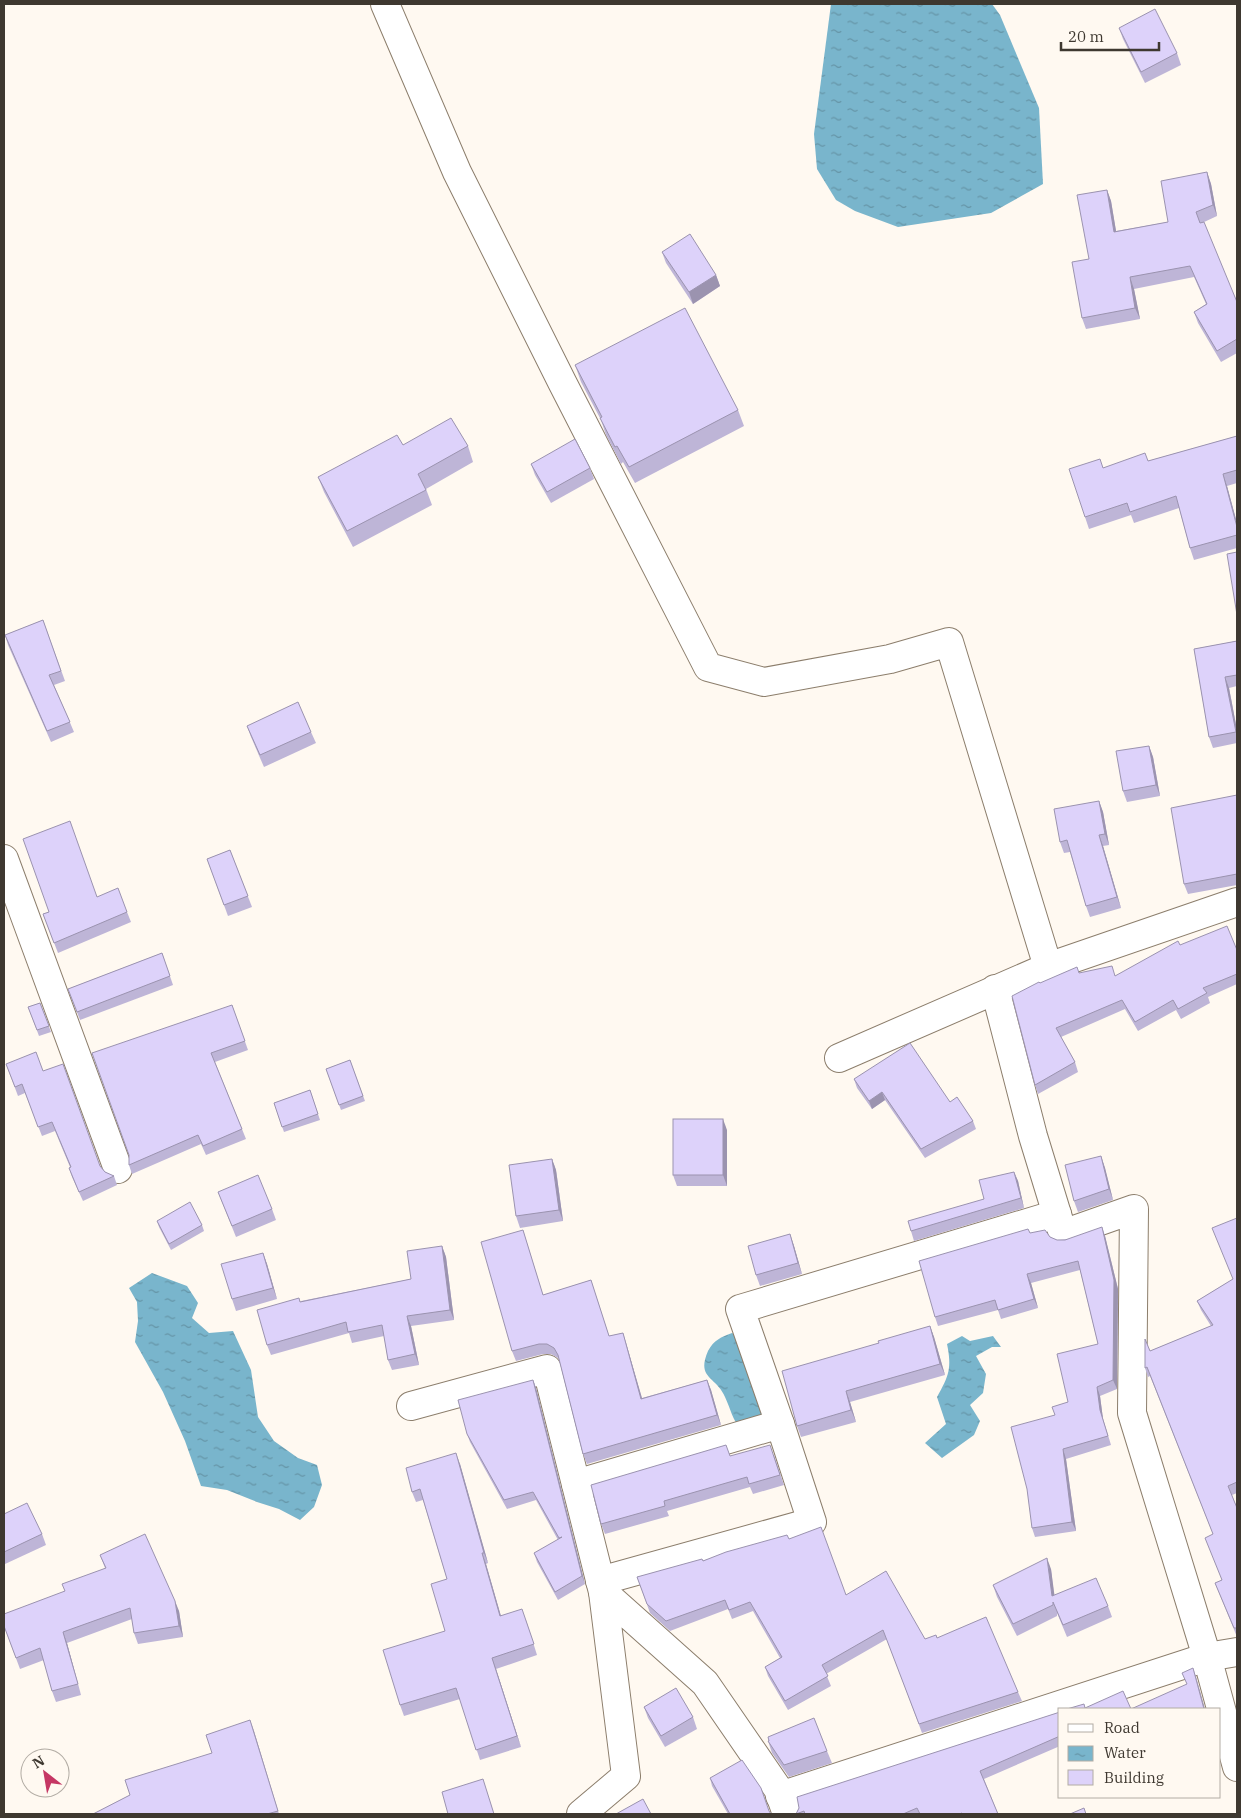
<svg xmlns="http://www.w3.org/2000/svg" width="1241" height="1818" font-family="'IBM Plex Serif',serif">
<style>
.water{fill:url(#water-ripples)}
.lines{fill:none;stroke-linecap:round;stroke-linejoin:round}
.minor-casing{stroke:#8c7e6c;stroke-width:30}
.minor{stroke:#fff;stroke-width:28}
.wall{fill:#beb5d7}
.shaded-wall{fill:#9b93af}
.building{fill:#ddd2fa;stroke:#9b93af}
</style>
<defs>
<pattern id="water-ripples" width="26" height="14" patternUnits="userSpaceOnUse" patternTransform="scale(1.25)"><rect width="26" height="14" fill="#79b5cc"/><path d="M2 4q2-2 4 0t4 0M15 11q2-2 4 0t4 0" fill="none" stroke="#6594a6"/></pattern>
</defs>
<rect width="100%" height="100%" fill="#fff9f1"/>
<g class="water">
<path d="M831,4H992L1000,15L1039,108L1043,184L991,213L898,227L855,211L836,200L817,169L814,134Z"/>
<path d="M152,1273L187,1286L198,1303L192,1318L209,1333L233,1331L251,1370L258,1417L274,1441L298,1458L317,1465L322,1485L314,1507L300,1520L279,1509L257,1502L227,1490L201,1486L185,1441L163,1392L135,1342L138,1321L137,1302L129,1288Z"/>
<path d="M732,1333L740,1337L766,1413L742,1431C732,1419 731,1410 725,1397C716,1376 696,1379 708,1351C714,1340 721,1337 732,1333Z"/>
<path d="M962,1336L970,1341L993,1336L1001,1347H992L976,1356L986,1374L983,1393L970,1405L980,1421L974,1435L942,1458L925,1443L946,1424L937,1397C949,1376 952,1368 947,1344Z"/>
</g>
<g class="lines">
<defs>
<g id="minor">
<path d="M385,4L457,172L562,382L708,667L764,682L890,659L949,642L1048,967"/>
<path d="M4,859L118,1169"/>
<path d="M995,989L1033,1136L1063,1234L1134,1209L1132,1413L1207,1657L1237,1767"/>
<path d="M839,1058L1048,967L1237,902"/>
<path d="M411,1406L547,1369L603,1592"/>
<path d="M576,1484L780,1424L740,1309L1057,1214"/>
<path d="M600,1581L812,1522L780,1424"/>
<path d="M780,1796L1207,1657L1237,1652"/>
<path d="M581,1814L626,1776L603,1592L705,1683L778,1789L787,1814"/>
</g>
</defs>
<use href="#minor" class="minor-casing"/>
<use href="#minor" class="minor"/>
</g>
<g class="wall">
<path d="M1119,28L1177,53L1181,65L1145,83L1123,39Z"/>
<path d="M1207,172L1211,184L1217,216L1202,223L1237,302V353L1221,362L1198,323L1194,312L1206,304L1194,277L1134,289L1140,319L1086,329L1082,318L1089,259L1107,190L1111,201L1116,231L1168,222Z"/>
<path d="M662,252L716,275L720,286L693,304L666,263Z"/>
<path d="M575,365L738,410L744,426L635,483L623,462L621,464L606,435L601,420L581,382Z"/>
<path d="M1237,436V483L1227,486L1237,523V548L1194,560L1190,548L1179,508L1134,523L1131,515L1089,529L1085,517L1103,468L1148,461Z"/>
<path d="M403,445L468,446L473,462L426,489L432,505L353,547L324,492L318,477Z"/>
<path d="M531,464L590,468L594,479L551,503L535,475Z"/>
<path d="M43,620L65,681L54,685L74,732L51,742L8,645L5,635Z"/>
<path d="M1237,641V686L1229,688L1237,730V745V743L1213,748L1209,737L1194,649Z"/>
<path d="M247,726L311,732L316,743L264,767L251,737Z"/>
<path d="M1149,746L1153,757L1160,796L1127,802L1123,791Z"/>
<path d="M1237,795V885L1188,894L1184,884Z"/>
<path d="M1099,801L1103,812L1109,845L1103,846L1121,908L1090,917L1086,906L1070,852L1064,853L1060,842Z"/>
<path d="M230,850L252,907L228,916L207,859Z"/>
<path d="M97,897L127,912L131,922L58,953L43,914Z"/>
<path d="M1180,945L1237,950V984L1208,997L1210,1003L1181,1019L1176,1010L1138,1031L1125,1009L1061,1037L1075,1062L1078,1072L1038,1094L1035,1085L1040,983L1079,973L1116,976Z"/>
<path d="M162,953L173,985L80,1020L68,989Z"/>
<path d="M40,1003L51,1032L39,1036L28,1007Z"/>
<path d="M232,1005L248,1050L215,1062L246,1139L206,1155L201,1144L132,1174L129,1165V1155Z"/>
<path d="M350,1060L365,1101L341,1110L326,1069Z"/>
<path d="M6,1064L43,1071L100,1166L105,1172L114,1176L117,1185L83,1201L72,1177L69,1168L70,1167L55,1131L42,1136L25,1093L18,1096Z"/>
<path d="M854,1079L950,1102L973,1121L976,1129L925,1158L885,1100L872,1109L857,1088Z"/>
<path d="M310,1090L320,1120L284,1132L274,1103Z"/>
<path d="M727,1130V1186H677L673,1175Z"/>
<path d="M1101,1156L1105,1168L1113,1200L1078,1212L1074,1201Z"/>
<path d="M552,1159L556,1170L563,1221L520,1228L516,1216Z"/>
<path d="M1014,1172L1018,1181L1024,1208L914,1241L911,1231L984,1199Z"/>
<path d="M218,1192L272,1209L276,1220L236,1237Z"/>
<path d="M1237,1218V1493L1232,1495L1237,1508V1637L1215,1583L1222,1580L1213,1534L1150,1376L1148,1377L1145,1368L1150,1351L1211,1326L1201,1310L1197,1301L1233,1279Z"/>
<path d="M157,1221L202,1225L204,1231L171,1250L159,1227Z"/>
<path d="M1028,1229L1030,1233L1050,1237L1057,1240L1105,1236L1118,1289L1117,1389L1100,1396L1103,1419L1111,1445L1066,1459L1076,1531L1035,1537L1032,1528L1055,1415L1068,1402L1098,1344L1080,1270L1031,1283L1038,1308L1001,1319L998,1310L938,1326L935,1317Z"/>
<path d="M523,1230L543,1295L591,1280L609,1336L623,1333L626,1343L642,1398L707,1380L711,1390L721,1425L587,1464L583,1454L560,1362L558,1358L551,1354H543L516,1361L512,1351Z"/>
<path d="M790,1234L794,1246L802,1274L760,1286L756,1275Z"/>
<path d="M442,1246L446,1257L454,1320L411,1326L419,1365L392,1370L388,1360L384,1336L352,1343L349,1333L271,1355L267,1345L301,1301L411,1279Z"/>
<path d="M263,1253L267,1264L277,1299L236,1311L232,1299Z"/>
<path d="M930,1326L934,1337L945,1375L850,1402L856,1422L801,1437L797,1426L879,1343Z"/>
<path d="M533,1380L536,1388L585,1584L558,1600L537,1562L534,1553L558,1540L536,1500L507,1509L470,1442L467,1434Z"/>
<path d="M774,1455L784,1485L753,1494L750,1487L667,1511L669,1516L605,1534L601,1524L730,1456Z"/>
<path d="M460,1464L488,1563L486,1564L501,1616L526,1620L537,1655L496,1669L521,1747L480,1760L460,1699L404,1716L400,1705L445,1631L447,1579L423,1500L416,1502L412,1492Z"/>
<path d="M4,1514L42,1534L46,1545L5,1564L4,1562Z"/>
<path d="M789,1539L846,1595L925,1639L937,1638L1018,1692L1022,1701L922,1733L887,1639L826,1674L831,1686L788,1710L768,1676L765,1667L780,1658L753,1611L732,1619L728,1609L670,1631L650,1613L637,1577Z"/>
<path d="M100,1555L179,1611L183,1637L138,1644L134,1633L132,1619L67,1643L81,1695L56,1702L52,1691L44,1660L20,1669L4,1626L105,1568Z"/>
<path d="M1051,1569L1054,1595L1108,1606L1112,1617L1067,1637L1057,1613V1616L1017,1636L997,1597L993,1585Z"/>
<path d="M644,1707L693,1717L697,1729L665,1747L648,1718Z"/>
<path d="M1060,1712V1746L984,1779L998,1814H796L799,1808Z"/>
<path d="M250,1720L279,1814H93L212,1753Z"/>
<path d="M768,1741L827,1751L832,1763L789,1777L772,1753Z"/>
<path d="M710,1778L770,1812L771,1814H728L712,1786Z"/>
</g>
<g class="shaded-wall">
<path d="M1207,172L1211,184L1217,216L1213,205Z"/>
<path d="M1107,190L1111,201L1118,243L1114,232Z"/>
<path d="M716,275L720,286L693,304L689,292Z"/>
<path d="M1130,277L1134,289L1140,319L1135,308Z"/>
<path d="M1223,474L1227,486L1237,523V527Z"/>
<path d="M1225,677L1229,688L1237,730V736L1236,732Z"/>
<path d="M1149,746L1153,757L1160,796L1156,785Z"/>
<path d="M1099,801L1103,812L1109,845L1105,834Z"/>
<path d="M1099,835L1103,846L1121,908L1117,897Z"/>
<path d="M882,1092L885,1100L872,1109L869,1101Z"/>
<path d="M723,1119L727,1130V1186L723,1175Z"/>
<path d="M1101,1156L1105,1168L1113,1200L1109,1189Z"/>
<path d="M552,1159L556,1170L563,1221L559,1210Z"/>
<path d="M1014,1172L1018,1181L1024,1208L1021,1198Z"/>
<path d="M1102,1227L1105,1236L1118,1289L1117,1389L1113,1380Z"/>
<path d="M790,1234L794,1246L802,1274L798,1263Z"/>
<path d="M442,1246L446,1257L454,1320L450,1310Z"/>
<path d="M263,1253L267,1264L277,1299L273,1288Z"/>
<path d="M1027,1274L1031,1283L1038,1308L1034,1299Z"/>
<path d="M407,1316L411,1326L419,1365L415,1354Z"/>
<path d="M930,1326L934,1337L945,1375L940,1364Z"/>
<path d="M623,1333L626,1343L645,1409L641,1399Z"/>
<path d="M533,1380L536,1388L585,1584L582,1576Z"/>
<path d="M707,1380L711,1390L721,1425L717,1415Z"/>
<path d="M1097,1387L1100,1396L1103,1419L1111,1445L1100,1410Z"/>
<path d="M846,1391L850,1402L856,1422L851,1410Z"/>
<path d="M1063,1449L1066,1459L1076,1531L1072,1522Z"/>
<path d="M456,1453L460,1464L488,1563L484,1553Z"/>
<path d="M482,1553L486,1564L504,1627L500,1616Z"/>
<path d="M1047,1558L1051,1569L1056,1607L1052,1596Z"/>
<path d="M175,1601L179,1611L183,1637L179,1626Z"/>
<path d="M63,1632L67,1643L81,1695L78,1684Z"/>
<path d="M492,1658L496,1669L521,1747L517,1736Z"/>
<path d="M1193,1668L1196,1677L1205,1709H1204Z"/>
<path d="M250,1720L254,1731L279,1814L278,1811Z"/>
</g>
<g class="building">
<path d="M1155,9L1177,53L1141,72L1119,28Z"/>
<path d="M1207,172L1213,205L1196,212L1200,223L1204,222L1237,302V339L1217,351L1194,312L1207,304L1190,266L1130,277L1135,308L1082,318L1072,262L1089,259L1077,195L1107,190L1114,232L1168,222L1161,181Z"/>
<path d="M690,234L716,275L689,292L662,252Z"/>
<path d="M685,308L738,410L629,467L617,446L615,447L600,418L602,417L575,365Z"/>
<path d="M451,418L468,446L418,474L426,490L347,531L318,477L397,435L403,445Z"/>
<path d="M1237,436V470L1223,474L1237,527V535L1190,548L1176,496L1130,512L1127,503L1085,517L1069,469L1100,459L1103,468L1145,453L1148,461Z"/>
<path d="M575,439L590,468L547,492L531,464Z"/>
<path d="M1237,552V615L1227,554Z"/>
<path d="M43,620L61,671L49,675L70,722L47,731L5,635Z"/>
<path d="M1237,641V675L1225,677L1236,732L1209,737L1194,649Z"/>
<path d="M298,702L311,732L260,755L247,726Z"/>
<path d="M1149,746L1156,785L1123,791L1116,751Z"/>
<path d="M1237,795V874L1184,884L1171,808Z"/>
<path d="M1099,801L1105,834L1099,835L1117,897L1086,906L1067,840L1060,842L1054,809Z"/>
<path d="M70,821L97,897L118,888L127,912L54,943L43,914L49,912L23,839Z"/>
<path d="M230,850L248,896L224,905L207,859Z"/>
<path d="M1227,926L1237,950V974L1203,988L1207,993L1178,1009L1173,1000L1135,1022L1122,1000L1056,1028L1075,1062L1035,1085L1012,996L1039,982L1040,983L1077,967L1079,973L1112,966L1115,976L1178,941L1180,945Z"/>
<path d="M162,953L170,976L77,1012L68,989Z"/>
<path d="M40,1003L49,1026L37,1030L28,1007Z"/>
<path d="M232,1005L245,1041L211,1053L242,1129L203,1146L198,1135L129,1165V1155L92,1053Z"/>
<path d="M910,1043L950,1102L957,1097L973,1121L921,1149L882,1092L869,1101L854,1079Z"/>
<path d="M36,1052L43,1071L63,1064L100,1166L105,1172L114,1176L79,1192L69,1168L71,1167L52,1122L38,1127L22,1084L15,1087L6,1064Z"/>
<path d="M350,1060L363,1096L339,1105L326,1069Z"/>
<path d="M310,1090L318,1114L282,1127L274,1103Z"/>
<rect x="673" y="1119" width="50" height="56"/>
<path d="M1101,1156L1109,1189L1074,1201L1065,1165Z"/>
<path d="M552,1159L559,1210L516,1216L509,1165Z"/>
<path d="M1014,1172L1021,1198L911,1231L908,1221L984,1199L979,1180Z"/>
<path d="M258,1175L272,1209L232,1226L218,1192Z"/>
<path d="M190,1202L202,1225L169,1244L157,1221Z"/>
<path d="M1237,1218V1482L1228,1486L1237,1508V1628H1234L1215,1583L1222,1580L1205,1538L1213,1534L1147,1367L1145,1368V1339L1150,1351L1213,1325L1197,1301L1233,1279L1212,1228Z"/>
<path d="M1102,1227L1114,1280L1113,1380L1097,1387L1100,1410L1108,1436L1063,1449L1072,1522L1032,1528L1027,1489L1011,1427L1055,1415L1052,1407L1068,1402L1057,1354L1098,1344L1078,1261L1027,1274L1034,1299L998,1310L995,1300L935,1317L919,1261L1028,1229L1030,1233L1045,1230L1050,1237L1057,1240H1065Z"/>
<path d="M523,1230L543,1295L591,1280L609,1336L623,1333L641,1399L707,1380L717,1415L583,1454L558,1355L554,1348L547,1344H539L512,1351L481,1242Z"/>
<path d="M790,1234L798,1263L756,1275L748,1246Z"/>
<path d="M442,1246L450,1310L407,1316L415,1354L388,1360L382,1325L348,1332L346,1322L267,1345L257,1310L299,1298L300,1302L411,1279L407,1251Z"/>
<path d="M263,1253L273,1288L232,1299L221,1264Z"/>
<path d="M930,1326L940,1364L846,1391L851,1410L797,1426L782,1371L879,1343L878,1341Z"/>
<path d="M533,1380L582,1576L555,1592L534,1553L562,1537L559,1538L533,1492L504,1500L467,1434L458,1400Z"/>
<path d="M726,1445L730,1456L770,1445L780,1475L749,1484L747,1477L664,1501L665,1506L601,1524L591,1485Z"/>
<path d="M456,1453L484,1553H482L500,1616L522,1609L534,1644L492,1658L517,1736L476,1750L456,1688L400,1705L383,1650L445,1631L431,1584L447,1579L420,1489L412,1492L406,1468Z"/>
<path d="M27,1503L42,1534L4,1552V1514Z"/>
<path d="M821,1527L846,1595L886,1571L925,1639L936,1635L937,1638L986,1617L1018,1692L919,1724L883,1630L822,1665L828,1676L785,1701L765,1667L782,1657L750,1602L729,1610L725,1600L666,1621L647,1604L637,1577L702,1559L703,1561L726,1552L787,1535L789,1539Z"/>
<path d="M145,1534L175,1601L179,1626L134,1633L130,1608L63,1632L78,1684L52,1691L40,1648L16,1658L4,1626V1614L65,1591L62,1584L106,1568L100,1555Z"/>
<path d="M1047,1558L1052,1596L1096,1578L1108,1606L1063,1625L1053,1602V1605L1013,1624L993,1585Z"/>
<path d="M1193,1668L1204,1709H1131L1187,1684L1182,1673Z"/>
<path d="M676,1688L693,1717L661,1736L644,1707Z"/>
<path d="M1123,1691L1131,1709H1067L1084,1704L1085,1708Z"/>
<path d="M1060,1712V1736L980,1771L998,1814H963L962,1813L959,1814H920L917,1808L903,1814H805L804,1811L796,1814L799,1808L797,1797Z"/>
<path d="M814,1718L827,1751L784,1765L768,1741H769L768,1737Z"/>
<path d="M250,1720L278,1811L267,1814H93L130,1795L125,1780L212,1753L206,1735Z"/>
<path d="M742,1760L761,1788L769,1811L771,1814H730L710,1778Z"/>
<path d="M483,1779L494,1814H448L442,1792Z"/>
<path d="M643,1799L651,1814H616Z"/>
<path d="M1084,1808L1086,1814H1070Z"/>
</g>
<rect width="1241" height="1818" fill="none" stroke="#3e3830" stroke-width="10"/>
<rect x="1058" y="1708" width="162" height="90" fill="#fff9f1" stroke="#b2aca4"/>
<rect x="1068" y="1724" width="25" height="8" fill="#ffffff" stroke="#b2aca4"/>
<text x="1104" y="1733" font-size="15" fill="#3e3830">Road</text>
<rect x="1068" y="1746" width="25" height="15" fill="url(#water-ripples)" stroke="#b2aca4"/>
<text x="1104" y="1758" font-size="15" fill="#3e3830">Water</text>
<rect x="1068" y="1770" width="25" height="15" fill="#ddd2fa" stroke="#b2aca4"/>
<text x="1104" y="1783" font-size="15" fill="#3e3830">Building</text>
<g transform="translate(45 1773) rotate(329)"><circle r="24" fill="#fff9f1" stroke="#b2aca4"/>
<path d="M0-4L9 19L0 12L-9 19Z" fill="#c53764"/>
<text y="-8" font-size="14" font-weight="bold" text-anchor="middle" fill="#3e3830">N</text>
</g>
<path d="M1061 42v8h98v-8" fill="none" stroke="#3e3830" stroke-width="2.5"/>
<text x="1068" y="42" font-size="15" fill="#3e3830" stroke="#fff9f1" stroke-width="4" paint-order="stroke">20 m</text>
</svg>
